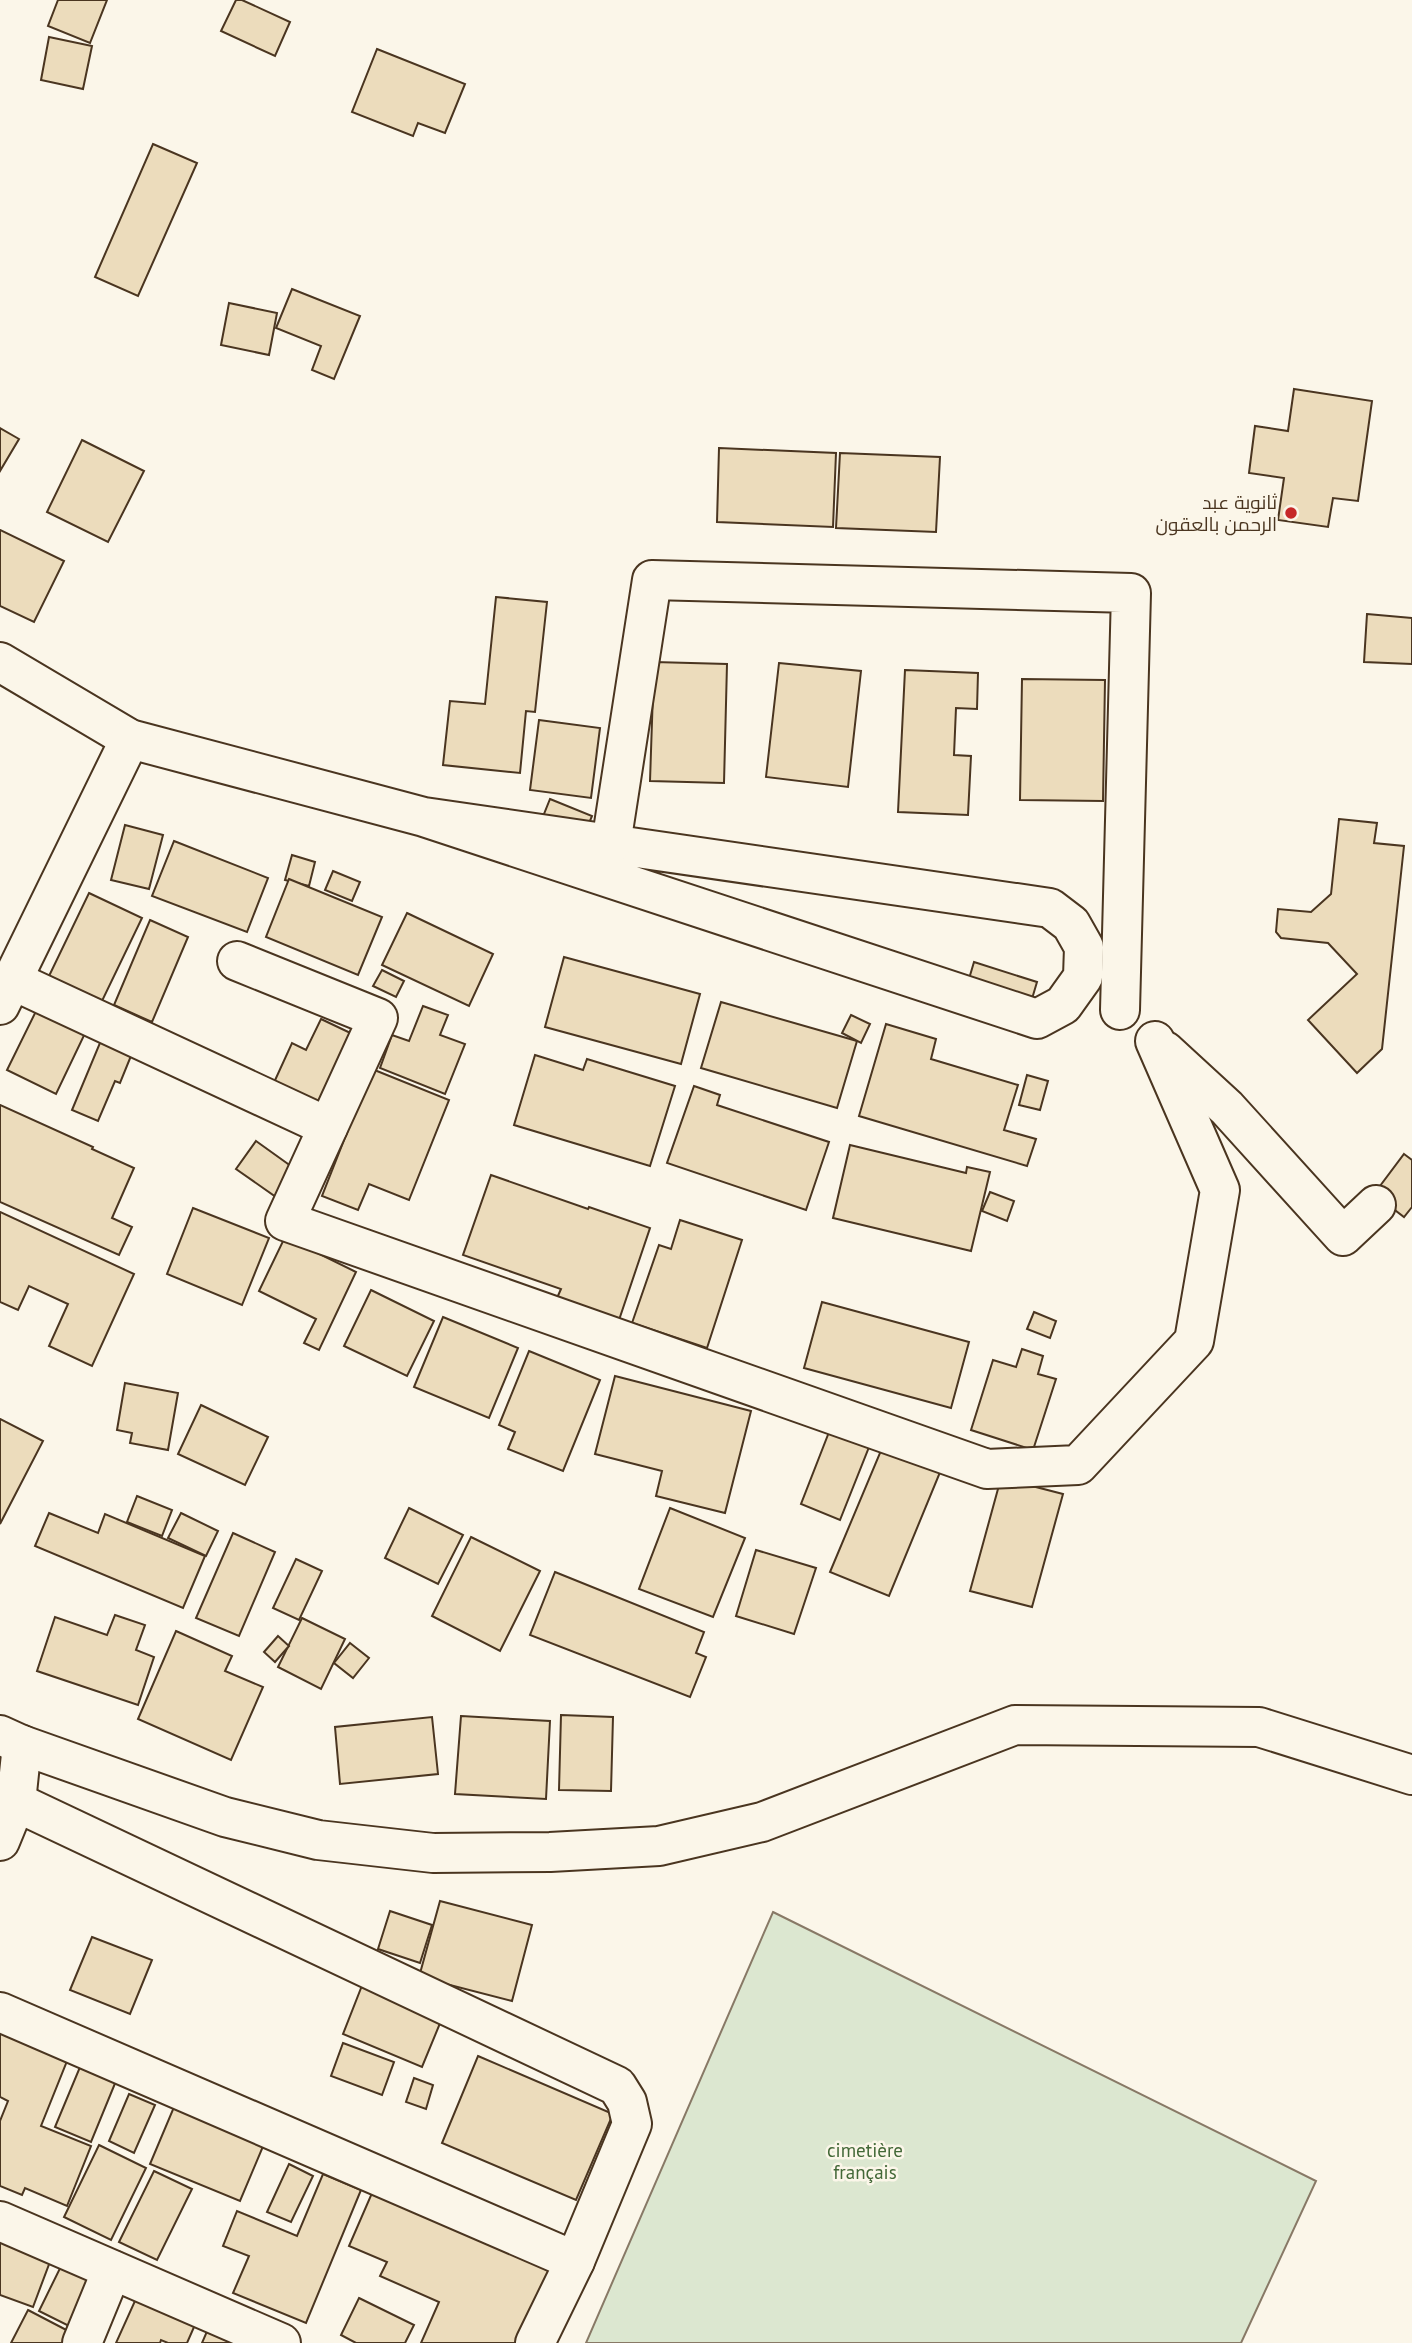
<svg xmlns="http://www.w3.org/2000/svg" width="1412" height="2343" font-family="'PT Sans',Cairo,sans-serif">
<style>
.green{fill:#dce7d0;stroke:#887966;stroke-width:2}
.building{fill:#ecdcbc;stroke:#4a3520;stroke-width:2}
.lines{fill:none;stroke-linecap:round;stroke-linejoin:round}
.minor-casing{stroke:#4a3520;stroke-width:42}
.minor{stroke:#fbf6e9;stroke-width:38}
.poi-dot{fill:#c62828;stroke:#fbf6e9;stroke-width:2.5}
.labels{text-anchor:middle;stroke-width:5;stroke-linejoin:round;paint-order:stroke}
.poi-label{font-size:19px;fill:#4a3520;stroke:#fbf6e9;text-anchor:end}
.park-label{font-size:19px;fill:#436837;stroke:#fbf6e9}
</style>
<rect width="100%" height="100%" fill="#fbf6e9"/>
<path class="green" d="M773,1912L1316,2181L1241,2343H586Z"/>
<g class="building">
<path d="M58,0H107L90,43L48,26Z"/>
<path d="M236,0H242L290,22L275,56L221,31Z"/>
<path d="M49,37L92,46L83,89L41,80Z"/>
<path d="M377,49L465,84L445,133L418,123L413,136L352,112Z"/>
<path d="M153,144L197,163L138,296L95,277Z"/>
<path d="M292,289L360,316L334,379L312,370L321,346L276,328Z"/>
<path d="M229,303L277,313L269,355L221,345Z"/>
<path d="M1294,389L1372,401L1358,501L1333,498L1328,527L1278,520L1284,478L1249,473L1255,426L1288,431Z"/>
<path d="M0,428L19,439L0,471Z"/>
<path d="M82,440L144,471L108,542L47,512Z"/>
<path d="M719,448L836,453L833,527L717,522Z"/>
<path d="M840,453L940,457L936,532L836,528Z"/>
<path d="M0,530L64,561L34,622L0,606Z"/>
<path d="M496,597L547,602L535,712L526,711L520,773L443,765L450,701L485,704Z"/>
<path d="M1367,614L1412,618V664L1364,662Z"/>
<path d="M654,662L727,664L724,783L650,781Z"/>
<path d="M779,663L861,671L848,787L766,777Z"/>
<path d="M905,670L978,673L977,709L956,708L954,755L971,756L968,815L898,812Z"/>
<path d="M1022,679L1105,680L1103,801L1020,800Z"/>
<path d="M539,720L600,728L591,798L530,790Z"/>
<path d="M550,799L592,816L580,845L538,829Z"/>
<path d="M1339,819L1377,823L1374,843L1404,846L1382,1049L1357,1073L1308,1020L1357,974L1328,943L1281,938L1276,932L1278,909L1311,912L1331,894Z"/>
<path d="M125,825L163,835L149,889L111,880Z"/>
<path d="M174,841L268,878L247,932L152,896Z"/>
<path d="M292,855L315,862L309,886L285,880Z"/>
<path d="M333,871L360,882L352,901L325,890Z"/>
<path d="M289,879L382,917L358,975L266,937Z"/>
<path d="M89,893L142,918L102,1001L49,976Z"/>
<path d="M407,913L493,954L469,1006L382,965Z"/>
<path d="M150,920L188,937L152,1022L114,1005Z"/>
<path d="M564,957L700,994L681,1064L545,1027Z"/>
<path d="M974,962L1037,982L1026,1019L963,999Z"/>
<path d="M382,970L404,981L396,997L373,986Z"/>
<path d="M41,1001L89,1025L56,1094L7,1070Z"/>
<path d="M721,1002L857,1041L837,1108L701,1068Z"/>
<path d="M423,1006L448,1015L440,1035L465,1044L445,1094L380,1068L392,1035L409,1041Z"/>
<path d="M851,1015L870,1024L861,1043L842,1033Z"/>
<path d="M321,1019L361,1038L326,1114L271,1089L292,1043L306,1050Z"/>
<path d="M886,1024L936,1039L931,1059L1018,1085L1004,1130L1036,1139L1027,1166L859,1116Z"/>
<path d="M102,1038L133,1051L120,1083L115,1081L98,1121L72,1110Z"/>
<path d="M535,1055L583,1070L587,1059L675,1086L650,1166L514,1125Z"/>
<path d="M372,1069L449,1100L409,1200L369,1184L358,1210L322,1196Z"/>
<path d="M1027,1075L1048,1081L1040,1110L1019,1105Z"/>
<path d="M694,1086L720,1095L717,1105L829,1142L806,1210L667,1163Z"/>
<path d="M0,1105L93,1147L92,1149L134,1168L112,1218L132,1227L119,1255L0,1202Z"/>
<path d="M256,1141L295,1169L276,1197L236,1169Z"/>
<path d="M850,1145L966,1173L967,1167L990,1172L971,1251L833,1218Z"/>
<path d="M1404,1154L1412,1160V1207L1404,1217L1374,1194Z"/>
<path d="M491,1175L588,1209L589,1207L650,1228L619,1320L557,1298L561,1289L463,1255Z"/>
<path d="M990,1192L1014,1201L1007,1221L982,1211Z"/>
<path d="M193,1208L269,1238L242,1305L167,1274Z"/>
<path d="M0,1212L134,1274L92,1366L49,1346L68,1304L29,1286L18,1310L0,1302Z"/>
<path d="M680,1220L742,1240L707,1348L632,1323L659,1245L671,1249Z"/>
<path d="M285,1237L356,1272L319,1350L304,1343L316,1319L259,1291Z"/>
<path d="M371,1290L434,1321L407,1376L344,1346Z"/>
<path d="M822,1302L969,1342L951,1408L804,1368Z"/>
<path d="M1034,1312L1056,1321L1050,1338L1027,1329Z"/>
<path d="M443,1317L518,1348L489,1418L414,1387Z"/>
<path d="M1022,1349L1043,1356L1038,1374L1056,1379L1033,1450L971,1430L993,1360L1016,1367Z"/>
<path d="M529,1351L600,1380L563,1471L508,1449L515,1432L499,1425Z"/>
<path d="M615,1376L751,1411L725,1513L656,1496L662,1471L595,1454Z"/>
<path d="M125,1383L178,1393L168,1450L130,1443L132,1433L117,1430Z"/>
<path d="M201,1405L268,1437L245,1485L178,1454Z"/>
<path d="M0,1419L43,1441L0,1524Z"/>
<path d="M831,1427L871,1442L840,1520L801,1504Z"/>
<path d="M885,1441L943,1465L889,1596L830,1572Z"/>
<path d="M1001,1478L1063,1494L1032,1607L970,1591Z"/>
<path d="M137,1496L172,1510L162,1536L127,1522Z"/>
<path d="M409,1508L463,1535L438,1584L385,1558Z"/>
<path d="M670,1508L745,1538L713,1617L639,1589Z"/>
<path d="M49,1513L98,1533L105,1514L205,1556L183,1608L35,1546Z"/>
<path d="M181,1513L218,1531L206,1556L168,1538Z"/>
<path d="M233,1533L275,1552L239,1636L196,1618Z"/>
<path d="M471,1537L540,1571L500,1651L432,1616Z"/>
<path d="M756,1550L816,1568L794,1634L736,1616Z"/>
<path d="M296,1559L322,1571L299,1620L273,1608Z"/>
<path d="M555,1572L704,1632L696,1653L706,1657L690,1697L530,1635Z"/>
<path d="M115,1615L145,1625L136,1650L154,1657L138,1705L37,1671L55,1617L107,1635Z"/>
<path d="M302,1618L345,1639L321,1689L278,1667Z"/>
<path d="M176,1631L232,1656L225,1671L263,1687L231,1760L138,1719Z"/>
<path d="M278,1636L289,1646L275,1662L264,1652Z"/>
<path d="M350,1643L369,1658L353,1678L334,1663Z"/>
<path d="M561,1715L613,1717L611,1791L559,1790Z"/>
<path d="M461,1716L550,1721L546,1799L455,1794Z"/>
<path d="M432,1717L438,1774L340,1784L335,1727Z"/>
<path d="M440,1901L532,1925L512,2001L419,1977Z"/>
<path d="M390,1911L432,1925L420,1963L378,1949Z"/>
<path d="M92,1937L152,1960L130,2014L70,1990Z"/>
<path d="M363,1983L443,2016L422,2067L343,2034Z"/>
<path d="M0,2033L67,2061L41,2126L91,2146L67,2206L25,2188L22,2195L0,2186V2121L8,2101L0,2097Z"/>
<path d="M343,2043L394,2062L382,2095L331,2076Z"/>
<path d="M478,2056L613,2114L576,2200L442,2143Z"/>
<path d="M80,2067L116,2081L91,2142L55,2127Z"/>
<path d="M414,2078L433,2085L426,2109L406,2102Z"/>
<path d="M129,2094L155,2105L134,2153L109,2141Z"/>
<path d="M174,2107L264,2144L240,2201L150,2164Z"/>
<path d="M99,2145L146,2168L111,2240L64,2217Z"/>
<path d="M289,2164L313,2176L291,2222L267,2212Z"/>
<path d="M154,2171L192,2189L157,2260L119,2242Z"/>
<path d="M323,2174L361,2190L306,2323L233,2293L249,2256L223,2246L237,2211L297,2236Z"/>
<path d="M372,2193L563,2276L533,2343H421L439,2302L380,2276L387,2262L349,2246Z"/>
<path d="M0,2221L57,2243L33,2307L0,2295Z"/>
<path d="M69,2250L113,2271L83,2333L39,2311Z"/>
<path d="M139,2292L198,2318L187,2343H168L161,2340L160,2343H116Z"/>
<path d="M359,2298L414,2325L405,2343H356L341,2335Z"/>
<path d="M28,2310L76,2335L72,2343H11Z"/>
<path d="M211,2322L262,2343H202Z"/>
</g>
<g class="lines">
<defs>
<g id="minor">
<path d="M0,662L130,739L424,817L1037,1019L1063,1005L1083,977L1084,947L1071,924L1050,908L424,817"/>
<path d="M611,844L652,580L1131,593L1120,1010"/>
<path d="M237,961L378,1018L285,1221L987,1469L1078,1465L1194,1341L1220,1190L1155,1041"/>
<path d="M12,980L328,1127"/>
<path d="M0,1005L130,739"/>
<path d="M1165,1051L1227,1108L1343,1236L1376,1205"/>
<path d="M0,1735L22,1745L225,1817L318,1840L433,1853L550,1852L659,1846L762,1822L1015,1725L1259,1727L1412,1775"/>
<path d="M16,1802L617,2086L627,2102L632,2124L575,2261L535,2343"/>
<path d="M0,1841L16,1802L22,1745"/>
<path d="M0,2012L575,2261"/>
<path d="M0,2221L281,2343"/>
<path d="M82,2343L112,2270"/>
</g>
</defs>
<use href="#minor" class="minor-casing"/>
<use href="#minor" class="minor"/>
</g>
<circle class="poi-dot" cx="1291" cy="513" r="7"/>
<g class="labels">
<g class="poi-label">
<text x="1277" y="509">ثانوية عبد<tspan x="1277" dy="22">الرحمن بالعقون</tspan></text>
</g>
<g class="park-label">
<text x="865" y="2157">cimetière<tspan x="865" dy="22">français</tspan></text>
</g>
</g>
</svg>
